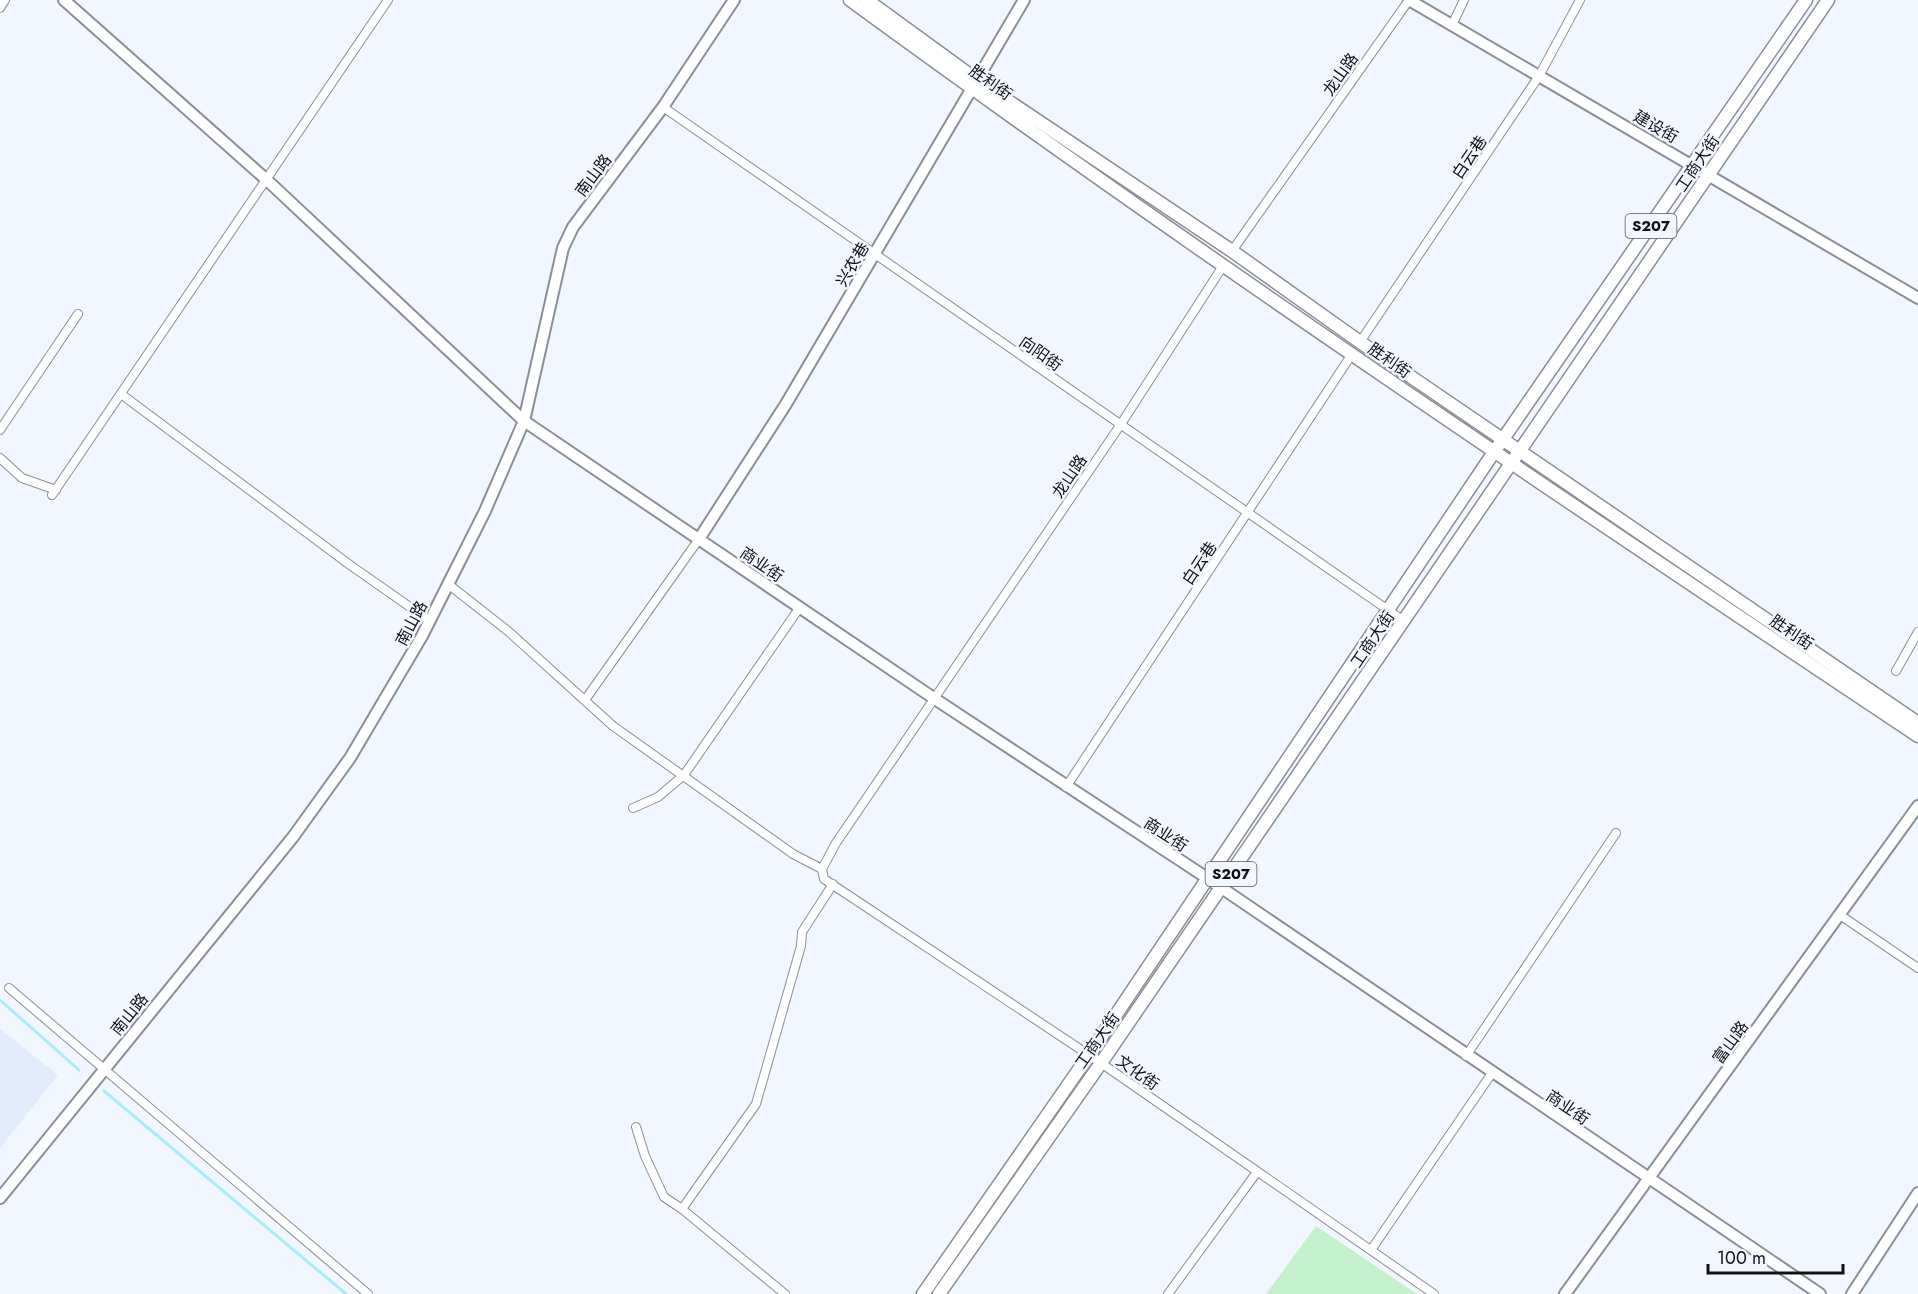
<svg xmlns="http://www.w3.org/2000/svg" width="1918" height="1294" font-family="Jost,'Noto Sans SC',sans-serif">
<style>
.built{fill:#e3ecfc}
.green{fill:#c4f1cc}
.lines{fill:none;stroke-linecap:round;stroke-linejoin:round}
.stream{stroke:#a8ebfd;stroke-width:3}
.minor-casing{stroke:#898e97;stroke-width:10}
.tertiary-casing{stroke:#898e97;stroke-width:14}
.primary-casing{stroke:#898e97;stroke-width:15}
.minor{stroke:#fff;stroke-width:8}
.tertiary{stroke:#fff;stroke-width:10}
.primary{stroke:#fff;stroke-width:12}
.labels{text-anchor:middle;stroke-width:5;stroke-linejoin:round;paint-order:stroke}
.shield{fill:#f2f6fe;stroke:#54565b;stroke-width:1.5}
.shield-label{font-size:15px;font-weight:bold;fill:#111215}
.street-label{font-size:16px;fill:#111215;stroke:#f2f6fe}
</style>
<rect width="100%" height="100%" fill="#f2f6fe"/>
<path class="built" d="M0,1029L58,1075L0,1148Z"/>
<path class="green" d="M1316,1226L1417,1294H1266Z"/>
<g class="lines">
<g class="stream">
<path d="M0,1000L79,1070"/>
<path d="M104,1091L346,1294"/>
</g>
<defs>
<g id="minor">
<path d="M0,8L5,0"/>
<path d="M1452,25L1464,0"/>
<path d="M663,107L1404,621"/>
<path d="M1232,251L1409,0"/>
<path d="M1223,266L1121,424L836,843L822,869L824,879L1101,1063L1434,1294"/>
<path d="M1360,342L1539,76L1580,0"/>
<path d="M121,394L350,565L430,621"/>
<path d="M0,430L78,314"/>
<path d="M0,458L22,478L56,490"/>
<path d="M52,495L388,0"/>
<path d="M448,584L508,631L613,726L793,854L822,869"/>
<path d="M1896,671L1918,632"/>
<path d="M585,700L699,539"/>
<path d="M1066,787L1352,354"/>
<path d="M633,808L658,797L684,775L800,607"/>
<path d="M1840,915L1918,968"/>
<path d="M9,988L368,1294"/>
<path d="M1466,1056L1616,833"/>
<path d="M636,1127L645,1156L664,1197L682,1209L785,1294"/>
<path d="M682,1209L756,1104L801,946L802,932L833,884"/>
<path d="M1371,1250L1492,1073"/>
<path d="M1168,1294L1257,1172"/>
</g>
<g id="tertiary">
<path d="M64,0L269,182L524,421L935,699L1207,878L1820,1294"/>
<path d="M1409,0L1918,298"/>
<path d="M699,539L786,404L1024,0"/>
<path d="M0,1198L293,837L350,758L422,636L485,511L524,421L563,248L573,227L663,107L734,0"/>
<path d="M1565,1294L1918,806"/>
<path d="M1852,1294L1918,1193"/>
</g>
<g id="primary">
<path d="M850,0C1199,255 1558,496 1918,736"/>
<path d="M867,0L977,80L1232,251L1360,342L1918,723"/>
<path d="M923,1294L1089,1055L1494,452L1806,0"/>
<path d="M939,1294L1101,1063L1828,0"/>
</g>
</defs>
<use href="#minor" class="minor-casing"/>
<use href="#tertiary" class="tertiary-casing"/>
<use href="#primary" class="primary-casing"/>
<use href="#minor" class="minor"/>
<use href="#tertiary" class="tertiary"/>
<use href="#primary" class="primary"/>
</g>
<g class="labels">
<g class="shield">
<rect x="1625.5" y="214" width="51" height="24" rx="4.5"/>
<rect x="1205.5" y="862" width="51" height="24" rx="4.5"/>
</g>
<g class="shield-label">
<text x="1651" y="231">S207</text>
<text x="1231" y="879">S207</text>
</g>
<g class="street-label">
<text transform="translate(1340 74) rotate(-55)" y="6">龙山路</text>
<text transform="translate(991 82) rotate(35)" y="6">胜利街</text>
<text transform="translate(1656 126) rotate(30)" y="6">建设街</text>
<text transform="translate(1469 157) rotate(-56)" y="6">白云巷</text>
<text transform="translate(1697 163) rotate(-56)" y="6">工商大街</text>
<text transform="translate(593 175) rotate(-53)" y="6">南山路</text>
<text transform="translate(852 264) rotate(-59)" y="6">兴农巷</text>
<text transform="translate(1041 353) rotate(35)" y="6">向阳街</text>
<text transform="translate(1390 360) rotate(35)" y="6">胜利街</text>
<text transform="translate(1069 476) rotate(-56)" y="6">龙山路</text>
<text transform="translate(1199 563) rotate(-56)" y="6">白云巷</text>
<text transform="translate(762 564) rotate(34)" y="6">商业街</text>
<text transform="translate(411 623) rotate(-62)" y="6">南山路</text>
<text transform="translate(1792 632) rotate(34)" y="6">胜利街</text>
<text transform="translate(1372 639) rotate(-56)" y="6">工商大街</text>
<text transform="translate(1166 834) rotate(33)" y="6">商业街</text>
<text transform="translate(129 1014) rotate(-51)" y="6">南山路</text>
<text transform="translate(1097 1040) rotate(-55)" y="6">工商大街</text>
<text transform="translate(1730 1042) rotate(-54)" y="6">富山路</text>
<text transform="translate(1138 1072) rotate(35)" y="6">文化街</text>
<text transform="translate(1568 1107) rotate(34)" y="6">商业街</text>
</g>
</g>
<path d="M1708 1264v9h135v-9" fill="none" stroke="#111215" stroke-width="3"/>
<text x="1717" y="1264" font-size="18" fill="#111215" stroke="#f2f6fe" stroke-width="4.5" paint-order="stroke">100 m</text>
</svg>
